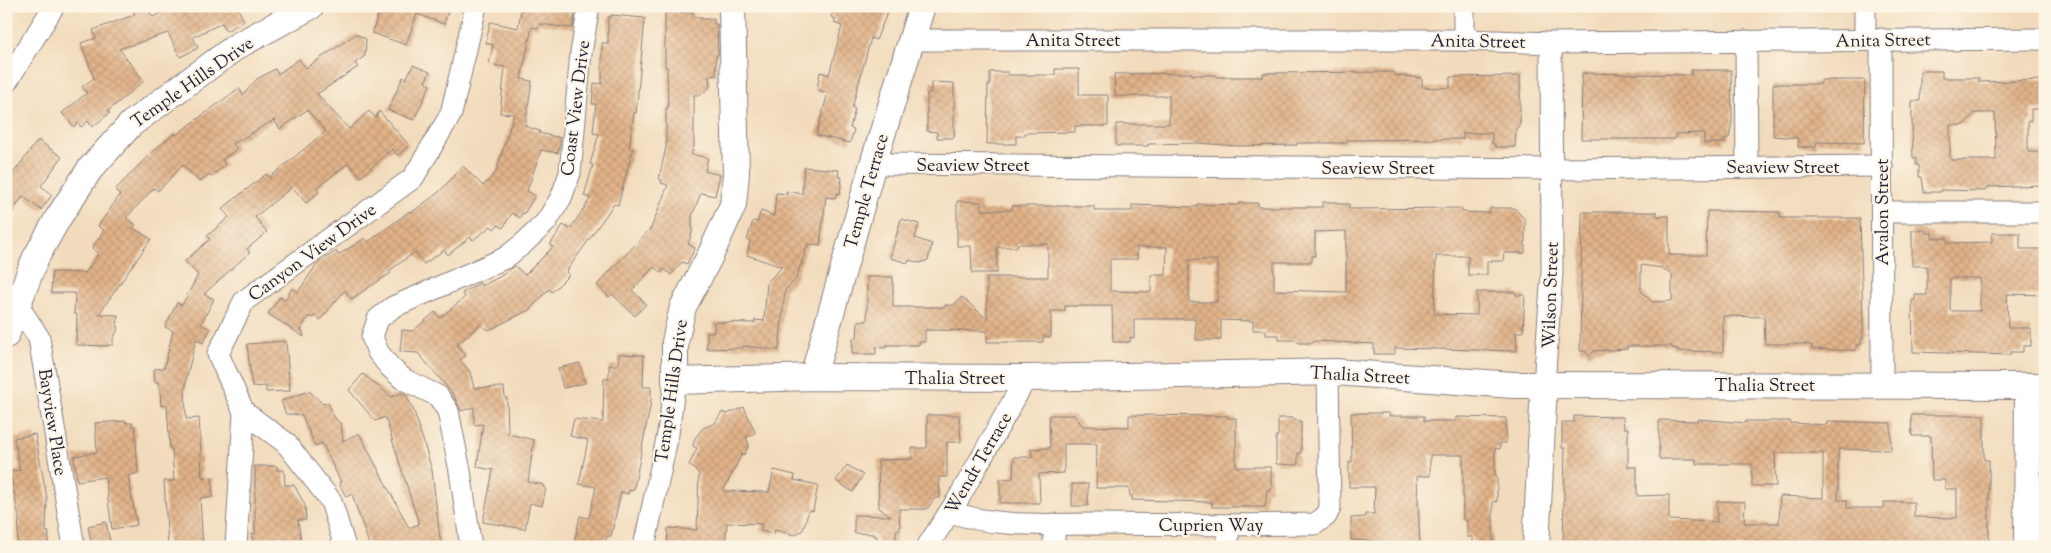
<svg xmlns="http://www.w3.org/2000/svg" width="2051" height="553" font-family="'Sorts Mill Goudy',serif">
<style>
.building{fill:url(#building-cross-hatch);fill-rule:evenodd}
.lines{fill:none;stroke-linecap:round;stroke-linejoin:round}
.minor-casing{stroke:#8a7e7c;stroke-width:23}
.tertiary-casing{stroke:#8a7e7c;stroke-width:28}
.minor{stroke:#fff;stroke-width:21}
.tertiary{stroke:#fff;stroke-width:26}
.labels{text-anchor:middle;stroke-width:4;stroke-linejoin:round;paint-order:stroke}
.street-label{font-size:18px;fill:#22223b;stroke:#fcf5e5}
</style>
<defs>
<pattern id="building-cross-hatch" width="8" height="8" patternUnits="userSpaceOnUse" patternTransform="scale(1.25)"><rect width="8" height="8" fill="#e1b389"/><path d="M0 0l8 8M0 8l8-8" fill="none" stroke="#c19a77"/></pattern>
</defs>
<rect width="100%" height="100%" fill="#fcf5e5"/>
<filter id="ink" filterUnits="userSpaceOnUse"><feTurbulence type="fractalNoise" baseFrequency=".02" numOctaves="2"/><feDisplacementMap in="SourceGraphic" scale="10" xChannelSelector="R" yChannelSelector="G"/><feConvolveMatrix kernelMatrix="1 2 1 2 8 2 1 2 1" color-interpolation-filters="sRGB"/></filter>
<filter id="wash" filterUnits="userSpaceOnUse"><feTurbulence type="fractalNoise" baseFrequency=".0096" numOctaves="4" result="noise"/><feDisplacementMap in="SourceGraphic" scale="20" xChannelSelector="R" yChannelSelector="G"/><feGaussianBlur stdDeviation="1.12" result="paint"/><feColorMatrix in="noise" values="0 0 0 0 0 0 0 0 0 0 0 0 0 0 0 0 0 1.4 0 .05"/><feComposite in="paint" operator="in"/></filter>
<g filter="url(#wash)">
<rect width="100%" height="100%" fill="#f2dbbc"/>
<g id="blocks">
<g class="building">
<path d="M134,6H145L153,17L175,6H205L207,9L211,6H237L244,21L226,31L222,23L193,37L198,48L180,57L168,33L119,49L144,81L108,111L110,113L92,127L88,121L81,127L78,123L74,127L62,113L87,93L82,87L94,78L81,43L96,38L93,30L134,15Z"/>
<path d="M381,6H450L444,24L417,14L406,45L372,33Z"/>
<path d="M522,6H566L565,12L575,14L573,28L539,24L538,28L532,27L521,79L532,81L525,126L540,131L539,133L561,138L558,153L541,150L527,191L535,196L524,214L522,213L520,218L512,213L503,228L498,225L494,229L491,226L473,240L470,237L448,255L444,250L424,264L415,252L389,271L391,273L351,299L345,290L320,320L314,316L312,318L309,316L301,328L304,337L268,314L280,297L285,300L292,288L298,292L317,264L336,251L338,255L365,238L368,242L410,211L411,213L439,192L463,166L483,186L496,172L514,114L500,113L505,67L489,64L493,45L486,43L490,22L518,28Z"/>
<path d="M835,6H890L876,40L871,38L852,108L855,109L850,128L854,129L850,143L816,135L828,93L817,90L820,72L829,75L842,26L834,23L836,19L831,17Z"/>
<path d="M693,12V17H701V19H714V24H717L718,55H716V75L709,76L710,86L701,95H694V147L691,154L708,158L705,171L720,175L715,196L701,193L692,216V233L688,244L695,248L687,264L682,262L671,275L664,269L661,273L654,267L632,290L646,304L635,316L612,294L609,297L597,285L651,228L668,185L661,183L662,180L659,179L666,147V108H668L667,67H665V13Z"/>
<path d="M611,15L645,18L636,113H634L629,148L633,149L618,205L614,204L566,272L569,275L552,292L549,289L529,310L489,330L487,328L485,329L482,323L457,345L466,356L460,360L470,372L474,388L504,387L505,398H507L508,434L534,440L528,482L544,485L543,487L546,488L542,506L530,503L525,529L483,522L493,470L477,467L483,424L474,425V407L461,411L453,394L418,353L400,352L402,330L413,331L435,312L440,318L465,297L462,293L480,283L482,286L501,276L515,266L525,275L553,247L550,245L563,225L570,229L591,198L584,196L593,165L590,164L599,134L593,133L596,104H592L594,83L602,84V43H608V17H611Z"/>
<path d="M356,34L366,39L365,56L355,63L358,67L317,94L349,129L369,111L376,118L379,111L409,145L398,155L392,149L361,177L348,163L317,188L319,192L306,203L292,187L255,217L267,232L247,249L250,252L204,294L214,299L201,324L210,329L203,343L196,339L186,380V388H185L186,419L199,418L202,477H205V479L212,478L213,497L200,498L203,547H168L164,481H174L172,449H170L167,405L161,406L160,389L158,382H155L154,369L164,368L173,331L165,327L177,303L182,305L198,275L185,261L210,239L207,236L229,217L222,209L266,174L269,178L326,131L307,110L280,129L274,120L233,144L237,149L222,160L225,165L211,177L209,174L199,182L183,165L158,191L154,188L126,218L136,225L133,228L151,239L99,314L118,315L117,331L113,339V345H107V346L76,345L77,314H74L75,293H51L52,272L85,273L99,253L92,248L104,230L98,226L120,195L115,190L151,153L175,133L176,135L239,88L243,95L257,79L275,69L278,74L299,59L306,68Z"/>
<path d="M413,65L430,72L425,82L430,85L414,120L388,110L403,77L406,79Z"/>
<path d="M1055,69H1079V95H1108V126H1075V132L1025,133V136H1016V144H987L988,85H990V72H1008V75H1055Z"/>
<path d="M1691,70H1731L1732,121L1729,138L1725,139V143H1704V133L1675,134V139H1581L1582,73L1691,75Z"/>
<path d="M1920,71H1942V78H1979V82L2045,80V109H2031V121H2028V152H2045V185L1988,187L1985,191L1941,190V192H1924L1922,177H1919V165H1916V158H1913L1912,125V101H1920ZM1975,113H1995L1996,160H1950V125H1964Z"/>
<path d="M1394,72V75L1422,78V87L1450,88V77L1520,76V123L1518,128H1516L1515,147H1495V144H1492V133H1463V139L1347,140V143H1297V145L1239,146L1197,143L1148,144V146H1116V124H1169V96H1115L1114,74L1192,73V75H1216V77H1263V73Z"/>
<path d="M1821,80H1865L1864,143L1816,142V147H1798V138L1773,136V84H1821Z"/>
<path d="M931,82L954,83V138H937V132L927,131V93H931Z"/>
<path d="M38,140L62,157L41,186L52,195L41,210L23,196L6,222V183Z"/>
<path d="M804,167L839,170L838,177H842L840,194L837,193L836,197L834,198L826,197L820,245L808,244L796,279L785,290L779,350L743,346V348L707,349V332H714V322L755,323V320L764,321L767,282L782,267L747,255L750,241L747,240L753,221L757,222L761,211L774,216L776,193L787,194V191L802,194Z"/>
<path d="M957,201L981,202V210H1012V206H1094V210L1101,211H1132V205L1197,207V204L1239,205V203H1258V207H1322V202H1338V204H1349V209L1462,208V212L1490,213V208H1514L1525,219V253H1504L1503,261H1487V275H1468V256H1436L1434,314L1477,315V292H1516V295H1525L1523,332H1516L1517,351L1395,348V354H1374V344L1315,341L1312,343H1299L1296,340H1279V335H1266V330H1253V321L1221,320V340H1196L1195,319H1134V338L1130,337V342H1113L1112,306H1065V311H1051V337H1043V342H987V331L925,330V342H919V345H886V348L876,347V354H852L853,338H857L858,321H867V277H893V307H945V305H953L962,297L987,319V277H1048V244H1017V247H997V273H972L971,246H957ZM1346,231V292L1274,290V262H1312V256H1315V232ZM1137,247H1167L1166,275H1151V292L1110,291V259H1137ZM1189,260H1217V302H1189Z"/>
<path d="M1707,211L1780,212V218H1860L1863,320V338H1861V345H1856V350H1833L1812,349V345L1804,344H1765L1764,317L1723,316V352L1678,351V349L1672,348V346H1627V349L1594,351L1589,356L1585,351H1580L1582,212H1657L1656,216H1669V255H1706ZM1641,265L1662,268L1672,275V301L1652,302L1641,291Z"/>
<path d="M901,219L919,224L915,238L932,244L928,260L920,263L909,260L908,263L890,258Z"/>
<path d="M1912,230H1925L1926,233H1932V238H1947V243L1992,242V233H2020V249H2045V295L2007,294L2008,328H2031V346H2023V352H2010V355L1913,352L1912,300H1915V295H1927V266H1912ZM1950,278H1980V311H1950Z"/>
<path d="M286,341L290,391L266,392V386L252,387L247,344Z"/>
<path d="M619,354L644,355L643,387H651V402L634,488L632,491L629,490L628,494L621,492L611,536H607L604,547H573L580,516L589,518L596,487L579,484L588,440L570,436L574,419L603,422L604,379H609V365H618Z"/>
<path d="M580,363L585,383L563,388L558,368Z"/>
<path d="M363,374L391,397L402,393L406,395L415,414L432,470L441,547H370L352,494L346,497L339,483L341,482L322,443L315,446L302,415L286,414L281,401L309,391L323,404L328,402L334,417L341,424L343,441L359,433L409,528L419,524L385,417L375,421L349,390Z"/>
<path d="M744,407L755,432L754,434L746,437L749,445L744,455L742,454L723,491L769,492L774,470L795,475L794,480L818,485L813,511L809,510L803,530L795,535L775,530L774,534L760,531L762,524L727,523L725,547H667L668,528L697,530L699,473L689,465L697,448L693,446L695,438L703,428L715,423L722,412L727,414Z"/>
<path d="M1351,413H1389V416H1424V421H1456V417L1506,418V443H1500V449L1495,448V476H1497V502L1493,501V547H1473V537H1467V520H1463V455H1430V476H1417L1420,547H1374V541L1351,540V518L1365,517V514H1374L1375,487H1349V462H1352Z"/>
<path d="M927,415H959L961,442H947V477H939L940,498H935L927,509H899L900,530H896V546H877V536H873V534L854,533V515L891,516L879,508L878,460L912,459V448H927Z"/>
<path d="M1049,415H1074L1083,426L1129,427V415L1228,416V418H1236V467H1271V490H1267L1265,507H1212V502L1132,500V496H1130L1129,488H1096L1097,444H1064V473L1039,474L1040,503H1000V479L1013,478L1014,457H1032L1031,449L1050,448Z"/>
<path d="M1911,415H1984V460H1989V547H1563L1565,448H1562V422H1574V416L1623,417L1624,428H1628V467H1637V496L1669,495V520L1717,522V501L1745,502L1744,523H1779L1780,496L1823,498V453H1775L1776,486H1752V464H1696V459H1659V420L1698,421V419L1746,423V421H1790V423L1827,425V421L1891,423V450L1838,449V500H1847V508H1884V502H1914V517L1957,518V489H1945V480H1932L1931,436H1912Z"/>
<path d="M1278,418H1294V420L1301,421V453H1298V465L1276,464V436H1278Z"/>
<path d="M126,421V423H132V426H135L138,473L128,476L137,525L112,529L105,477L77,481L74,456L97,452L95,423Z"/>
<path d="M35,434L47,498L46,532H49L48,547H17L19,518L10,472L20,470L14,438Z"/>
<path d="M847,465L863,475L853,492L836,481Z"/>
<path d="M255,466H277V470H284L285,485H294L305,505L306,520H298L302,547H254L252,534H255Z"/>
<rect x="1072" y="484" width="16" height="22"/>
<path d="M106,522L110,542L92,546L88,526Z"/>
</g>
</g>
</g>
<g filter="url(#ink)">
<use href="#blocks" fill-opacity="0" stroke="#8a7e7c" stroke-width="1"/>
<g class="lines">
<defs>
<g id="minor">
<path d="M1881,39L1882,386"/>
<path d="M912,40H1464L1551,43L2045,39"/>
<path d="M1464,40V6"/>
<path d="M1865,40V6"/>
<path d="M1746,41L1747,166"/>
<path d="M6,83L54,6"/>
<path d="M873,164L1553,169L1882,166"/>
<path d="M1882,212H2045"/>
<path d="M6,308L17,304L39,338L74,547"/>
<path d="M1544,385L1552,272L1551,43"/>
<path d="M244,412L286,443L331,501L345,547"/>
<path d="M951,512C996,528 1047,524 1094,524C1168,525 1242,525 1315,524L1326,516L1330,508L1328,372"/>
<path d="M1054,524V547"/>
<path d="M1228,525V547"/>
<path d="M236,547L244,412L218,354L244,301L413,178L451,114L476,6"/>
<path d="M471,547L460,471L448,411L438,396L403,379L389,366L378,352L372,337L378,319L393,307L505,258L524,243L546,222L561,198L570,173L581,53L589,6"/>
<path d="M644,547L668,434L675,381"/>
<path d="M927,547L960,496L1026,378"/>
</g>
<g id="tertiary">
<path d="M732,6L736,174L733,205L709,258L683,307L675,342V381L813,377L1026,378L1335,372L1513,385L2045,386"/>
<path d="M6,335L35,259L58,218L90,169L131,124L237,46L311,6"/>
<path d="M813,377L873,164L922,6"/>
<path d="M1536,547L1544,385"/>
<path d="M2027,547L2028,386"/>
</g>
</defs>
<use href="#minor" class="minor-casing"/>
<use href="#tertiary" class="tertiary-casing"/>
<use href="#minor" class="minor"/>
<use href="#tertiary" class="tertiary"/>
</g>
</g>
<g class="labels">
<g class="street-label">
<text x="1073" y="46">Anita Street</text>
<text transform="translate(1883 40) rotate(-1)" y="6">Anita Street</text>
<text transform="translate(1478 41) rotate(1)" y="6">Anita Street</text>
<text transform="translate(192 82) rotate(-35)" y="6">Temple Hills Drive</text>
<text transform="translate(575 108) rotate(-83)" y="6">Coast View Drive</text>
<text x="973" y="171">Seaview Street</text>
<text x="1783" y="173">Seaview Street</text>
<text x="1378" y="174">Seaview Street</text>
<text transform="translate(866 191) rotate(-74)" y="6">Temple Terrace</text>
<text transform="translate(1882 212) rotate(-90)" y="6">Avalon Street</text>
<text transform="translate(312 252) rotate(-36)" y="6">Canyon View Drive</text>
<text transform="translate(1550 295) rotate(-88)" y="6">Wilson Street</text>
<text transform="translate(1360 375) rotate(3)" y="6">Thalia Street</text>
<text x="955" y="384">Thalia Street</text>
<text x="1765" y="391">Thalia Street</text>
<text transform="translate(671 391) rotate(-82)" y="6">Temple Hills Drive</text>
<text transform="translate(53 422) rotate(81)" y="6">Bayview Place</text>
<text transform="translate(978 463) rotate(-60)" y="6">Wendt Terrace</text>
<text x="1211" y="531">Cuprien Way</text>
</g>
</g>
<rect width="2051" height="553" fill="none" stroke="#fcf5e5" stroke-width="25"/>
</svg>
